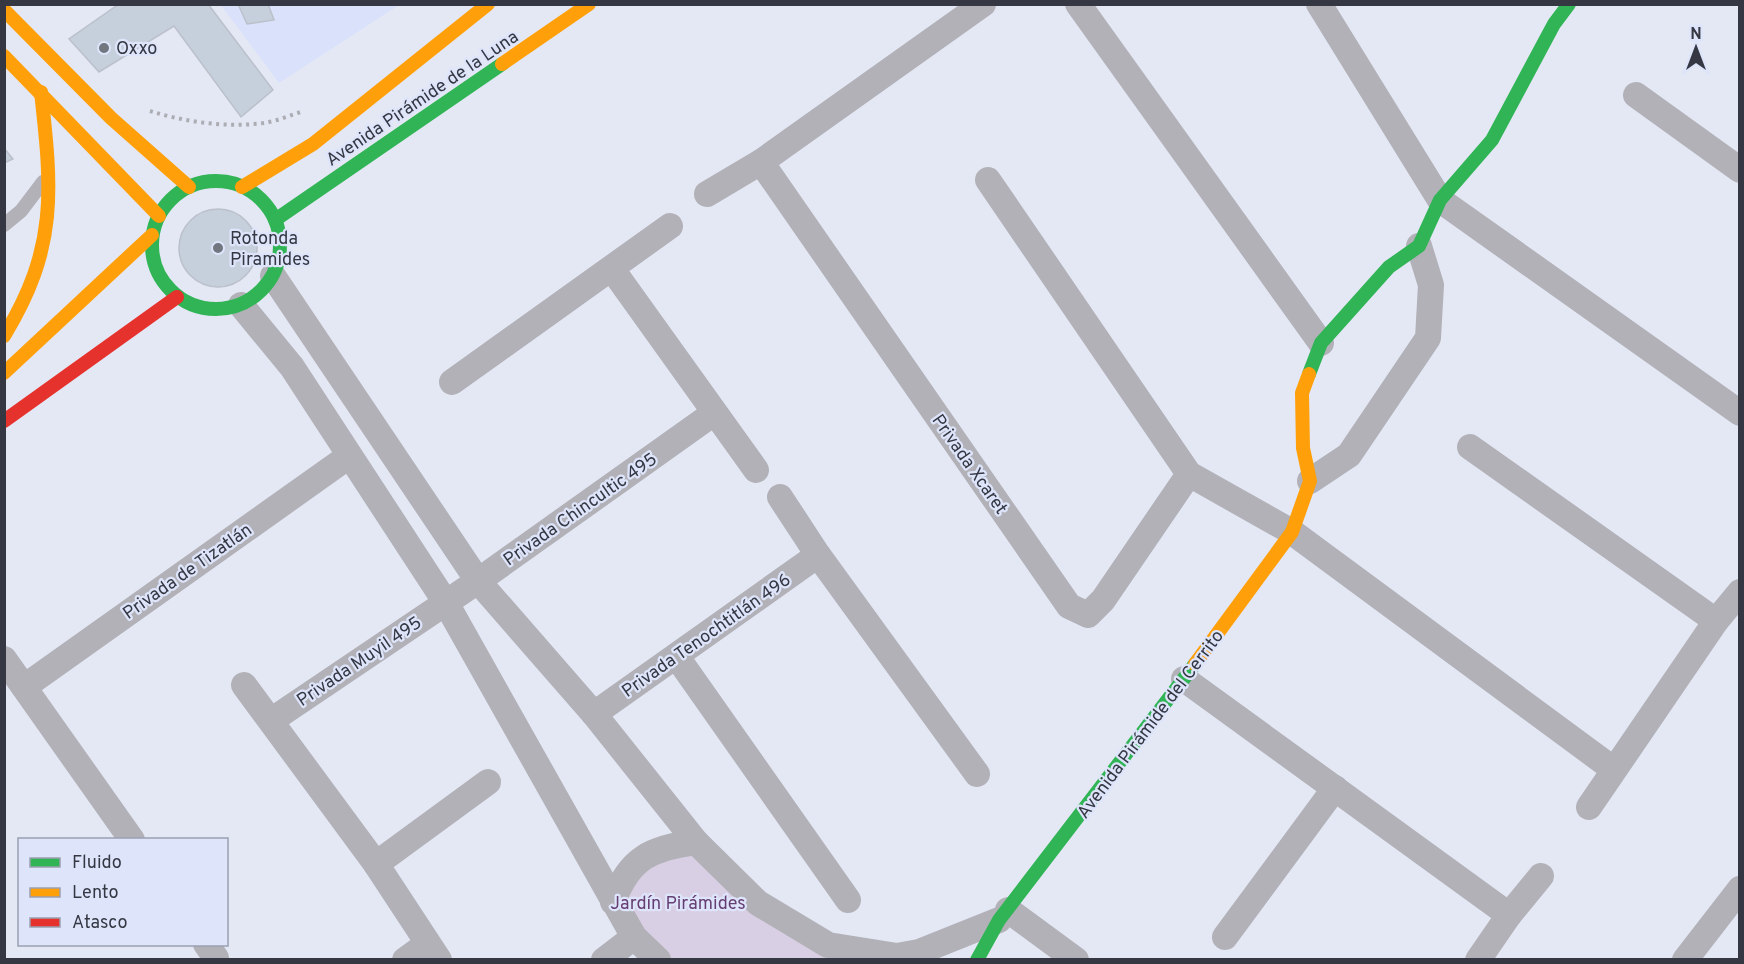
<svg xmlns="http://www.w3.org/2000/svg" width="1744" height="964" font-family="Overpass,sans-serif">
<style>
.built{fill:#dae1fa}
.green{fill:#d9cfe4}
.building{fill:#c6cfdc;stroke:#bbc1cb;stroke-width:1.5}
.lines{fill:none;stroke-linecap:round;stroke-linejoin:round}
.path{stroke:#acacb3;stroke-width:4;stroke-dasharray:3 4.5;stroke-linecap:butt}
.lane{stroke:#b1b1b7;stroke-width:14}
.street{stroke:#b1b1b7;stroke-width:26}
.fast{stroke:#30b455;stroke-width:14}
.slow{stroke:#ff9f0a;stroke-width:14}
.jam{stroke:#e5322d;stroke-width:14}
.poi-dot{fill:#727681;stroke:#dee5fb;stroke-width:2}
.labels{text-anchor:middle;stroke-width:4.5;stroke-linejoin:round;paint-order:stroke}
.poi-label{font-size:18px;fill:#353843;stroke:#dee5fb;text-anchor:start}
.street-label{font-size:18px;fill:#353843;stroke:#dee5fb}
.park-label{font-size:18px;fill:#663f72;stroke:#dee5fb}
</style>
<rect width="100%" height="100%" fill="#e4e8f5"/>
<path class="built" d="M221,5H399L279,83Z"/>
<path class="green" d="M696,842L828,945L930,959H658L634,937L622,877Z"/>
<g class="building">
<path d="M119,4H208L273,90L241,117L174,26L99,72L69,39Z"/>
<path d="M238,4H268L274,20L247,24Z"/>
<path d="M4,148L13,159L4,163Z"/>
<circle cx="218" cy="248" r="39"/>
</g>
<g class="lines">
<path class="path" d="M150,111C185,122 227,128 264,123C277,121 291,115 304,111"/>
<path class="lane" d="M4,225L21,211L43,182"/>
<g class="street">
<path d="M1078,4L1321,343"/>
<path d="M1319,4L1440,200L1740,413"/>
<path d="M1636,95L1740,170"/>
<path d="M761,162L1069,606L1088,615L1103,600L1189,474"/>
<path d="M988,180L1189,474L1292,532L1613,769"/>
<path d="M707,194L761,162L983,4"/>
<path d="M612,269L756,470"/>
<path d="M273,276L478,581L594,714L696,842L758,903L828,945L897,956L919,952L999,920"/>
<path d="M241,305L292,367L446,603L634,937L658,960"/>
<path d="M452,382L670,226"/>
<path d="M1470,447L1716,621"/>
<path d="M1310,481L1349,455L1428,338L1431,285L1419,246"/>
<path d="M780,497L818,555L977,774"/>
<path d="M677,657L848,900"/>
<path d="M4,659L132,840"/>
<path d="M1184,679L1509,915"/>
<path d="M244,685L376,864L439,960"/>
<path d="M24,687L349,456"/>
<path d="M594,714L818,555"/>
<path d="M272,720L478,581L714,413"/>
<path d="M1589,807L1716,621L1740,592"/>
<path d="M376,864L488,782"/>
<path d="M613,902C629,858 651,848 696,842"/>
<path d="M1008,910L1076,960"/>
<path d="M1225,937L1335,788"/>
<path d="M206,944L216,958"/>
<path d="M405,960L427,944"/>
<path d="M604,960L634,937"/>
<path d="M1478,960L1509,915L1541,876"/>
<path d="M1685,960L1740,889"/>
</g>
<g class="fast">
<circle cx="216" cy="245" r="64"/>
<path d="M275,220L502,64"/>
<path d="M1309,374L1321,343L1389,267L1419,246L1440,200L1492,140L1554,24L1569,4"/>
<path d="M977,960L999,920L1195,664"/>
</g>
<g class="slow">
<path d="M4,10L111,118L189,187"/>
<path d="M4,56L159,216"/>
<path d="M502,64L589,4"/>
<path d="M242,187L313,144L488,4"/>
<path d="M4,336C58,248 52,190 41,92"/>
<path d="M4,373L152,235"/>
<path d="M1195,664L1292,532L1310,481L1303,448L1302,393L1309,374"/>
</g>
<path class="jam" d="M4,421L177,297"/>
</g>
<g class="poi-dot">
<circle cx="104" cy="48" r="6"/>
<circle cx="218" cy="248" r="6"/>
</g>
<g class="labels">
<g class="poi-label">
<text x="116" y="54">Oxxo</text>
<text x="230" y="244">Rotonda<tspan x="230" dy="21">Piramides</tspan></text>
</g>
<g class="street-label">
<text transform="translate(422 98) rotate(-34)" y="6">Avenida Pirámide de la Luna</text>
<text transform="translate(970 464) rotate(55)" y="6">Privada Xcaret</text>
<text transform="translate(580 509) rotate(-35)" y="6">Privada Chincultic 495</text>
<text transform="translate(187 571) rotate(-35)" y="6">Privada de Tizatlán</text>
<text transform="translate(706 635) rotate(-35)" y="6">Privada Tenochtitlán 496</text>
<text transform="translate(359 661) rotate(-34)" y="6">Privada Muyil 495</text>
<text transform="translate(1150 724) rotate(-53)" y="6">Avenida Pirámide del Cerrito</text>
</g>
<g class="park-label">
<text x="678" y="909">Jardín Pirámides</text>
</g>
</g>
<rect width="1744" height="964" fill="none" stroke="#353843" stroke-width="12"/>
<rect x="18" y="838" width="210" height="108" fill="#dee5fb" stroke="#9aa0b1" stroke-width="1.5"/>
<rect x="30" y="858" width="30" height="9" fill="#30b455" stroke="#9aa0b1" stroke-width="1.5"/>
<text x="72" y="868" font-size="18" fill="#353843">Fluido</text>
<rect x="30" y="888" width="30" height="9" fill="#ff9f0a" stroke="#9aa0b1" stroke-width="1.5"/>
<text x="72" y="898" font-size="18" fill="#353843">Lento</text>
<rect x="30" y="918" width="30" height="9" fill="#e5322d" stroke="#9aa0b1" stroke-width="1.5"/>
<text x="72" y="928" font-size="18" fill="#353843">Atasco</text>
<g transform="translate(1696 48)" stroke="#dee5fb" stroke-width="4.5" paint-order="stroke">
<path d="M0-4.5L10 22L0 15L-10 22Z" fill="#353843"/>
<text y="-9" font-size="16" font-weight="bold" text-anchor="middle" fill="#353843">N</text>
</g>
</svg>
